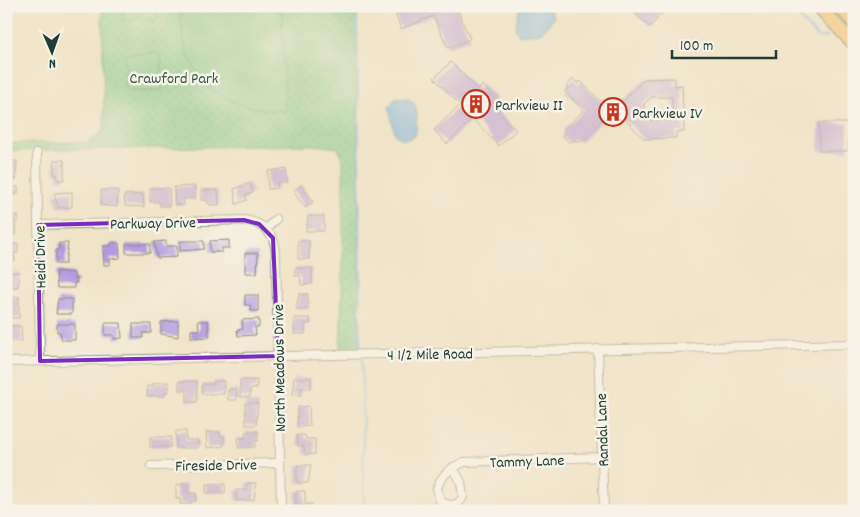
<svg xmlns="http://www.w3.org/2000/svg" width="860" height="517" font-family="Dekko,sans-serif">
<style>
.green{fill:url(#green-dots);stroke:#4c8460}
.pitch{fill:#79ca8c;stroke:#4c8460}
.water{fill:#71b1e5;stroke:#48778c}
.lines{fill:none;stroke-linecap:round;stroke-linejoin:round}
.stream{stroke:#71b1e5;stroke-width:2}
.building{fill:#b299e1;fill-rule:evenodd}
.minor-casing{stroke:#88907e;stroke-width:10}
.primary-casing{stroke:#88907e;stroke-width:15}
.minor{stroke:#fff;stroke-width:8}
.primary{stroke:#f8bf6c;stroke-width:12}
.marked{fill:none;stroke:#7b2cbf;stroke-width:4;stroke-linejoin:round}
.labels{text-anchor:middle;stroke-width:5;stroke-linejoin:round;paint-order:stroke}
.park-label{font-size:16px;fill:#315946;stroke:#f7f3e8}
.poi-label{font-size:16px;fill:#1f3d34;stroke:#f7f3e8;text-anchor:start}
.street-label{font-size:16px;fill:#1f3d34;stroke:#f7f3e8}
</style>
<defs>
<pattern id="green-dots" width="8" height="8" patternUnits="userSpaceOnUse" patternTransform="scale(1.25)"><rect width="8" height="8" fill="#79ca8c"/><path d="M2 2h.1M6 6h.1" fill="none" stroke="#63a573" stroke-width="1.8" stroke-linecap="round"/></pattern>
</defs>
<rect width="100%" height="100%" fill="#f7f3e8"/>
<filter id="ink" filterUnits="userSpaceOnUse"><feTurbulence type="fractalNoise" baseFrequency=".02" numOctaves="2"/><feDisplacementMap in="SourceGraphic" scale="10" xChannelSelector="R" yChannelSelector="G"/><feConvolveMatrix kernelMatrix="1 2 1 2 8 2 1 2 1" color-interpolation-filters="sRGB"/></filter>
<filter id="wash" filterUnits="userSpaceOnUse"><feTurbulence type="fractalNoise" baseFrequency=".0096" numOctaves="4" result="noise"/><feDisplacementMap in="SourceGraphic" scale="20" xChannelSelector="R" yChannelSelector="G"/><feGaussianBlur stdDeviation="1.12" result="paint"/><feColorMatrix in="noise" values="0 0 0 0 0 0 0 0 0 0 0 0 0 0 0 0 0 1.4 0 .05"/><feComposite in="paint" operator="in"/></filter>
<g filter="url(#wash)">
<rect width="100%" height="100%" fill="#f0e4c8"/>
<path class="green" d="M102,6H357L360,350H340L343,260V161L338,148L311,145L6,151V143L88,142L101,133L104,127Z"/>
<g class="pitch">
<path d="M123,6H138V20L123,21Z"/>
<path d="M141,6H157L158,20H141Z"/>
<path d="M278,9L282,14L285,111C221,110 181,78 181,11Z"/>
<path d="M159,53L161,56L162,89L159,91H128L126,89L125,56L127,54Z"/>
</g>
<g class="water">
<path d="M520,6H542L551,11L554,19L541,33L519,35L515,28Z"/>
<path d="M406,98C421,101 416,120 416,133L414,137L405,140L395,135L389,107L395,99Z"/>
</g>
<g class="lines">
<g class="stream">
<path d="M357,6L361,278L358,320L361,344"/>
<path d="M787,6L818,37H827"/>
<path d="M362,360L364,511"/>
</g>
</g>
<g id="blocks">
<g class="building">
<path d="M405,6H456L470,39L448,48L433,16L401,29L394,11Z"/>
<path d="M627,6H659L664,11L650,27Z"/>
<path d="M451,62L478,90L483,85L496,99L491,104L516,130L499,146L473,119L447,144L434,130L460,105L434,78Z"/>
<path d="M675,78V86L682,85L684,132H676V138L644,139L624,118L604,119L581,142L573,140L570,143L562,136L565,132L563,130L584,110L565,92L568,88L566,86L573,79L578,84L580,81L602,102L623,101L644,79ZM651,97H672L673,120L652,121L645,114L644,104Z"/>
<rect x="819" y="123" width="29" height="28"/>
<path d="M54,160H64V180H57V174H54Z"/>
<path d="M6,161H17L16,180H8Z"/>
<path d="M286,169L287,183H277L278,188L268,189V171Z"/>
<path d="M250,183L253,192L245,195L247,200L236,204L234,189Z"/>
<path d="M301,185L313,202L305,208L293,191Z"/>
<path d="M195,186V199H183L184,205H175L174,187Z"/>
<path d="M6,187H18V194H11V205H6Z"/>
<path d="M150,188H169L170,206H160V202H150Z"/>
<path d="M101,190H118L117,207L101,205Z"/>
<path d="M201,190H218L219,205H210L206,200H201Z"/>
<path d="M72,192V207L58,208L54,193Z"/>
<path d="M143,194L144,207L125,206L124,195Z"/>
<path d="M7,215H18V222H15L16,235H7Z"/>
<path d="M308,216H324V231H306Z"/>
<path d="M229,240V248H222V252H210V241Z"/>
<path d="M166,241V246H177V257L157,258L154,242Z"/>
<path d="M180,241H204V249L180,251Z"/>
<rect x="298" y="241" width="11" height="18"/>
<path d="M59,243H68L65,264H56V250L59,249Z"/>
<path d="M111,243H119L120,258L110,259V265H104L103,246H111Z"/>
<path d="M6,244H18V253H14L15,261H6Z"/>
<rect x="126" y="244" width="24" height="9"/>
<path d="M245,253H258L257,273H245Z"/>
<path d="M295,268H312V284L301,285L300,275L295,276Z"/>
<path d="M56,271L74,273V279H77V283H74V288H57Z"/>
<path d="M20,272L18,287H6V273Z"/>
<path d="M299,294H308V309H296Z"/>
<path d="M245,295H258V311H251L250,305H245Z"/>
<rect x="9" y="297" width="10" height="21"/>
<path d="M58,299H72V314H56Z"/>
<path d="M294,318H310V324H305V334H294Z"/>
<path d="M259,319V327H255L256,335L238,336L237,330L243,329L242,320Z"/>
<path d="M178,321V337L161,334V322Z"/>
<path d="M198,321H208L209,337L191,338V330H199Z"/>
<path d="M105,323H121L122,338L114,339V335H105Z"/>
<path d="M57,324H75V340H62L60,332H57Z"/>
<path d="M133,324H151V333H143V338H133Z"/>
<path d="M9,326H21L22,341H6Z"/>
<path d="M294,378H311V388H301V395H292Z"/>
<path d="M240,380H257V388L250,389V397H240Z"/>
<path d="M179,381H197V402H187V390H179Z"/>
<path d="M214,381H224V394H202V384H214Z"/>
<path d="M169,382V392H165V396H147V386H153V383Z"/>
<path d="M237,389V400H228V390Z"/>
<path d="M245,403H258L256,425H246Z"/>
<path d="M309,406L310,426L297,427L298,407Z"/>
<path d="M176,431H186V440H198V448H176Z"/>
<path d="M258,431V441H255V447L238,448V438H246L245,432Z"/>
<path d="M206,432H220V436H224V446L207,448Z"/>
<path d="M297,435H305L306,439H315V454L305,455L304,446H298Z"/>
<rect x="150" y="437" width="21" height="10"/>
<path d="M297,465H311L308,483H297Z"/>
<path d="M246,483H256L254,500L236,501V490H247Z"/>
<path d="M187,484V493H196V501H191V504H180V499H176V485Z"/>
<rect x="206" y="484" width="19" height="9"/>
<path d="M296,491H305V504H312L313,511H296Z"/>
<path d="M247,508H259L258,511H246Z"/>
</g>
</g>
</g>
<g filter="url(#ink)">
<use href="#blocks" fill-opacity="0" stroke="#88907e" stroke-width="1"/>
<g class="lines">
<defs>
<g id="minor">
<path d="M37,153L40,361"/>
<path d="M38,225L244,220C262,222 274,233 276,251L281,511"/>
<path d="M266,229L276,219"/>
<path d="M598,349L604,511"/>
<path d="M6,362L854,344"/>
<path d="M151,466L280,463"/>
<path d="M453,467L461,482L463,497C458,507 448,506 440,501L437,488C442,474 451,468 464,462L601,457"/>
</g>
<g id="primary">
<path d="M818,6L854,44"/>
<path d="M839,6L854,22"/>
</g>
</defs>
<use href="#minor" class="minor-casing"/>
<use href="#primary" class="primary-casing"/>
<use href="#minor" class="minor"/>
<use href="#primary" class="primary"/>
</g>
</g>
<path d="M0 0H860V517H0ZM244,220L259,224L273,238L278,356L40,361L38,225Z" fill="#f0e4c8" fill-opacity=".55" fill-rule="evenodd"/>
<path class="marked" d="M244,220L259,224L273,238L278,356L40,361L38,225Z"/>
<defs>
<symbol id="building-ring" viewBox="-11 -11 22 22"><circle r="9.5" fill="#f7f3e8" stroke="#c8321e" stroke-width="1.5"/><path d="M-4-6H4V6H1V3H-1V6H-4ZM-2.5-4.3h1.7v1.8h-1.7ZM.8-4.3h1.7v1.8H.8ZM-2.5-1h1.7V.8h-1.7ZM.8-1h1.7V.8H.8Z" fill="#c8321e"/></symbol>
</defs>
<g fill-rule="evenodd">
<use href="#building-ring" x="460" y="88" width="32" height="32"/>
<use href="#building-ring" x="597" y="96" width="32" height="32"/>
</g>
<g class="labels">
<g class="park-label">
<text x="174" y="83">Crawford Park</text>
</g>
<g class="poi-label">
<text x="495" y="110">Parkview II</text>
<text x="632" y="118">Parkview IV</text>
</g>
<g class="street-label">
<text transform="translate(153 222) rotate(-1)" y="6">Parkway Drive</text>
<text transform="translate(39 257) rotate(-91)" y="6">Heidi Drive</text>
<text transform="translate(430 353) rotate(-1)" y="6">4 1/2 Mile Road</text>
<text transform="translate(278 368) rotate(-91)" y="6">North Meadows Drive</text>
<text transform="translate(601 430) rotate(-92)" y="6">Randal Lane</text>
<text transform="translate(527 460) rotate(-2)" y="6">Tammy Lane</text>
<text transform="translate(216 464) rotate(-1)" y="6">Fireside Drive</text>
</g>
</g>
<rect width="860" height="517" fill="none" stroke="#f7f3e8" stroke-width="25"/>
<g transform="translate(52 52) rotate(178)" stroke="#f7f3e8" stroke-width="4" paint-order="stroke">
<path d="M0-4L9 19L0 12L-9 19Z" fill="#1f3d34"/>
<text y="-8" font-size="14" font-weight="bold" text-anchor="middle" fill="#1f3d34">N</text>
</g>
<path d="M672 50v8h104v-8" fill="none" stroke="#1f3d34" stroke-width="2.5"/>
<text x="680" y="50" font-size="15" fill="#1f3d34" stroke="#f7f3e8" stroke-width="4" paint-order="stroke">100 m</text>
</svg>
